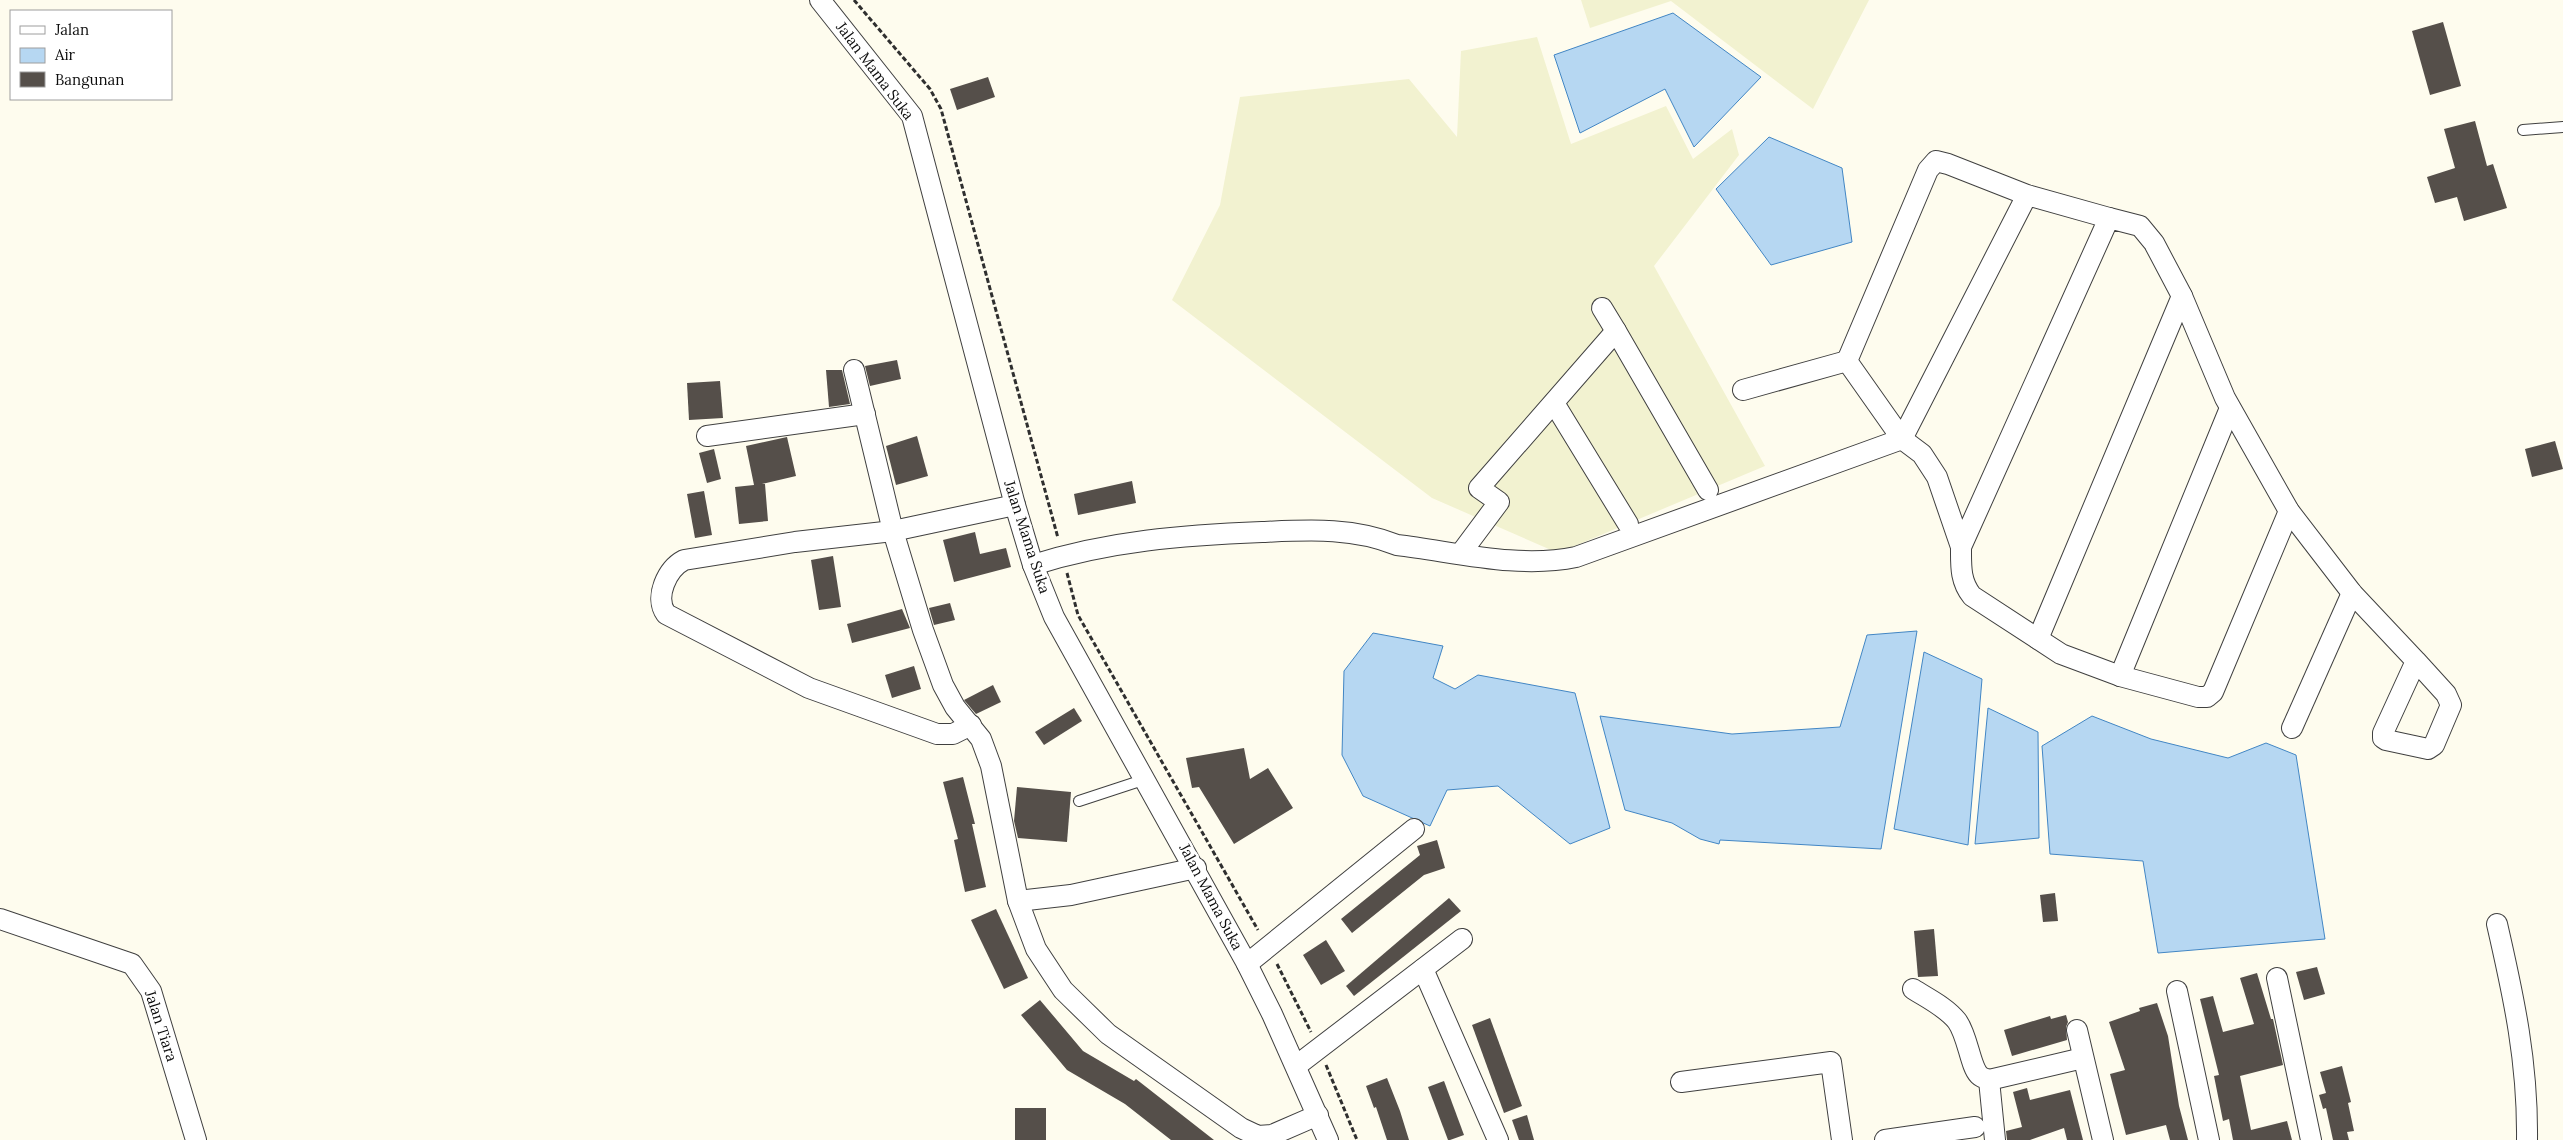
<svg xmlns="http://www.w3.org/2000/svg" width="2563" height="1140" font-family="Lora,serif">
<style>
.farmland{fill:#f2f2d0}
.water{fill:#b6d7f2;stroke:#4286c4}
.building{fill:#554f4a}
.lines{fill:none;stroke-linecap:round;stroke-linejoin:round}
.service-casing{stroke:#404040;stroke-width:12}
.minor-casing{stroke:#404040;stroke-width:22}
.path{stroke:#2f2f2f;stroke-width:3;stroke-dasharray:5 2.5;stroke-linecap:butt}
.service{stroke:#fff;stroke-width:10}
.minor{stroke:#fff;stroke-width:20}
.labels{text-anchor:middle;stroke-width:5;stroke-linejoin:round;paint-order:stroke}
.street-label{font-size:15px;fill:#0d0d0d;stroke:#fff}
</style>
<rect width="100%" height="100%" fill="#fefcee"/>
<g class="farmland">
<path d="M1581,0H1869L1813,109L1671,1L1590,28Z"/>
<path d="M1537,37L1571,144L1666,106L1693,159L1732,129L1739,155L1654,266L1765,466L1558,553L1432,498L1172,300L1220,205L1240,97L1409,79L1457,137L1461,51Z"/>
</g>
<g class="water">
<path d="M1673,13L1761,77L1694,147L1665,89L1580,133L1554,55Z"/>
<path d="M1769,137L1842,168L1852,242L1771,265L1716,189Z"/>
<path d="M1917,631L1881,849L1720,840L1719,844L1700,839L1672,823L1625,810L1600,716L1732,734L1840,727L1867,635Z"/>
<path d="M1373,633L1443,646L1433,678L1455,689L1478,675L1575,693L1610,828L1570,844L1498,786L1447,790L1430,826L1363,796L1342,755L1344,671Z"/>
<path d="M1924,652L1982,679L1968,845L1894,829Z"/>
<path d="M1988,708L2038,732L2039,838L1975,844Z"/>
<path d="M2092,716L2151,739L2228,758L2266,743L2296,755L2325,939L2158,953L2143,861L2050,854L2042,746Z"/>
</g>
<g class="building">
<path d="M2443,22L2461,86L2430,95L2412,31Z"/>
<path d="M988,77L995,97L957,110L950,89Z"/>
<path d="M2475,121L2487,166L2493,164L2507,208L2464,221L2457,197L2435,203L2427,177L2455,168L2444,129Z"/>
<path d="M897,360L901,379L870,386L865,366Z"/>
<path d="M826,370H842L850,404L829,407Z"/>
<path d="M720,381L723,418L689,420L687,383Z"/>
<path d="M917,436L928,476L896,485L886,446Z"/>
<path d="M787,437L796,476L762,484H765L768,521L739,524L735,487L754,485L746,446Z"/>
<path d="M2555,441L2563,469L2532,477L2525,449Z"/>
<path d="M714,449L721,479L707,483L699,453Z"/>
<path d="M1132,481L1136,503L1078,515L1074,494Z"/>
<path d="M704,491L712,535L695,538L687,494Z"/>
<path d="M975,532L980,554L1006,548L1011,567L954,582L943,540Z"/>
<path d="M833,556L841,607L819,610L811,560Z"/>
<path d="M950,603L955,620L934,625L929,608Z"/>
<path d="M902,609L910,628L852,643L847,624Z"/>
<path d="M914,666L921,689L892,698L885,675Z"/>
<path d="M993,685L1001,702L976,714L964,700Z"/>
<path d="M1074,708L1082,721L1044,745L1035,732Z"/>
<path d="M1244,748L1250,779L1268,768L1293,808L1234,844L1199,787L1192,788L1186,758Z"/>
<path d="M963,777L975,824H972L986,887L965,892L954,840L958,839L943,782Z"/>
<path d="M1017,787L1071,792L1067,842L1018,838L1014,821Z"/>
<path d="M1437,840L1445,868L1424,875L1352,933L1341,919L1420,855L1417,846Z"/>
<path d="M2055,893L2058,921L2043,922L2040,895Z"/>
<path d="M1449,898L1461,911L1354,996L1346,986Z"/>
<path d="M996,909L1028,978L1004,989L971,920Z"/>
<path d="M1934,929L1938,976L1918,977L1914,931Z"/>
<path d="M1326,940L1345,971L1321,985L1303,955Z"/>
<path d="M2317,967L2325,994L2304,1000L2296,972Z"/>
<path d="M2257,973L2271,1019H2273L2283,1065L2240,1076L2251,1130L2287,1121L2292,1140H2233L2229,1119L2223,1121L2214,1076L2219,1075L2200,999L2213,996L2223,1032L2254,1024L2240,978Z"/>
<path d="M1040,1000L1083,1051L1134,1081L1136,1079L1214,1140H1171L1125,1104L1067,1070L1021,1015Z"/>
<path d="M2157,1003L2168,1036L2179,1106L2188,1140H2170L2166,1125L2126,1135L2110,1074L2125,1070L2109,1022L2140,1011L2139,1008Z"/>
<path d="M2066,1015L2068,1022L2066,1027L2067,1040L2012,1056L2004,1030L2050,1016L2051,1019Z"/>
<path d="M1490,1018L1522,1106L1504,1113L1472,1025Z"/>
<path d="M2342,1066L2351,1102L2348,1103L2354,1131L2347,1132L2349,1140H2333L2326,1108L2323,1109L2319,1095L2326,1093L2320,1072Z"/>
<path d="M1387,1078L1400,1111L1409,1140H1387L1376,1107L1374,1108L1366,1086Z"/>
<path d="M1444,1081L1464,1135L1450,1140H1448L1428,1087Z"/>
<path d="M2027,1088L2030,1100L2070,1090L2083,1140H2067L2064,1128L2030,1140H2007L2006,1131L2022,1127L2013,1092Z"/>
<rect x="1015" y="1108" width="31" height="32"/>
<path d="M1527,1115L1534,1140H1519L1512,1120Z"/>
</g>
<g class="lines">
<defs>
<g id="service">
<path d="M2523,130L2563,127"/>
<path d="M1079,801L1146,779"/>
</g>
<g id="minor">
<path d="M820,0L912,116L1015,505L1033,565L1054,617L1247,964L1272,1014L1328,1140"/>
<path d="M2027,195L1902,439L1847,361L1928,170L1936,161L1948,164L2027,195L2109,218"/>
<path d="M1602,308L1616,331"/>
<path d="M854,370L893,531L923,630L943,685L955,707L981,739L991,766L1018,901L1036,949L1063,990L1108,1034L1241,1128L1258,1136L1272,1135L1318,1115"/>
<path d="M1743,390L1847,361"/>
<path d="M1554,403L1628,524"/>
<path d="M707,436L865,414"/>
<path d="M1961,547C1961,566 1960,581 1972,596L2061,654L2120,676L2198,697H2207L2213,692L2289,511"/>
<path d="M1461,553L1499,502L1479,488L1616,331L1708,490"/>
<path d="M1033,565C1108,541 1184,535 1262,532C1308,530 1353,527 1397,545C1456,552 1518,569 1576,557L1902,439L1922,454L1937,477L1961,547L2109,218L2140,226L2154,243L2182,296L2225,398L2289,511L2352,593L2416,661L2383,733V738L2386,740L2428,749L2434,745L2451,705L2446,694L2416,661"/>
<path d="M2038,639L2182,296"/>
<path d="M2120,676L2230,408"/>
<path d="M971,725L953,734H937L809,688L666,614C654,597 667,569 684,560L795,542L893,531L1015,505"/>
<path d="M2292,728L2352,593"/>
<path d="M1018,901L1071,895L1196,868"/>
<path d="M0,919L132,964L151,991L196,1140"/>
<path d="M2497,924C2514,998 2528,1063 2527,1140"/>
<path d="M1247,964L1414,829"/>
<path d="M1423,969L1498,1140"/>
<path d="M2277,978L2311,1140"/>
<path d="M1913,989C1927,998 1946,1007 1957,1021C1968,1036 1970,1066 1979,1075C1981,1077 1986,1079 1989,1080L1995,1140"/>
<path d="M2177,991L2209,1140"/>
<path d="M2077,1030L2103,1140"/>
<path d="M1296,1066L1462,939"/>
<path d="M1989,1080L2083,1058"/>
<path d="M1681,1082L1831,1062L1842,1140"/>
<path d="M1885,1140L1975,1127"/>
</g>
</defs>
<use href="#service" class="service-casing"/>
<use href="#minor" class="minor-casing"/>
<g class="path">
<path d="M854,0L930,89L941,109L1058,538"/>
<path d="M1067,573L1078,615L1258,930"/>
<path d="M1277,964L1311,1032"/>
<path d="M1326,1065L1357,1140"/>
</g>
<use href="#service" class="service"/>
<use href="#minor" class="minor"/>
</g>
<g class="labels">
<g class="street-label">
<text transform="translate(875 71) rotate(53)" y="5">Jalan Mama Suka</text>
<text transform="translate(1027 537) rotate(72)" y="5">Jalan Mama Suka</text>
<text transform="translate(1211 897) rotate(62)" y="5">Jalan Mama Suka</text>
<text transform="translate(161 1026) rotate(72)" y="5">Jalan Tiara</text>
</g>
</g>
<rect x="10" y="10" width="162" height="90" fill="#ffffff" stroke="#9e9e9e"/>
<rect x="20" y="26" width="25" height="8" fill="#ffffff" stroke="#9e9e9e"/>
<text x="55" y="35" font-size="15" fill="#0d0d0d">Jalan</text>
<rect x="20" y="48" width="25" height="15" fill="#b6d7f2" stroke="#9e9e9e"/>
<text x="55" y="60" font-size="15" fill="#0d0d0d">Air</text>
<rect x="20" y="72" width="25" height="15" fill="#554f4a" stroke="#9e9e9e"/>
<text x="55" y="85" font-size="15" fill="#0d0d0d">Bangunan</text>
</svg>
